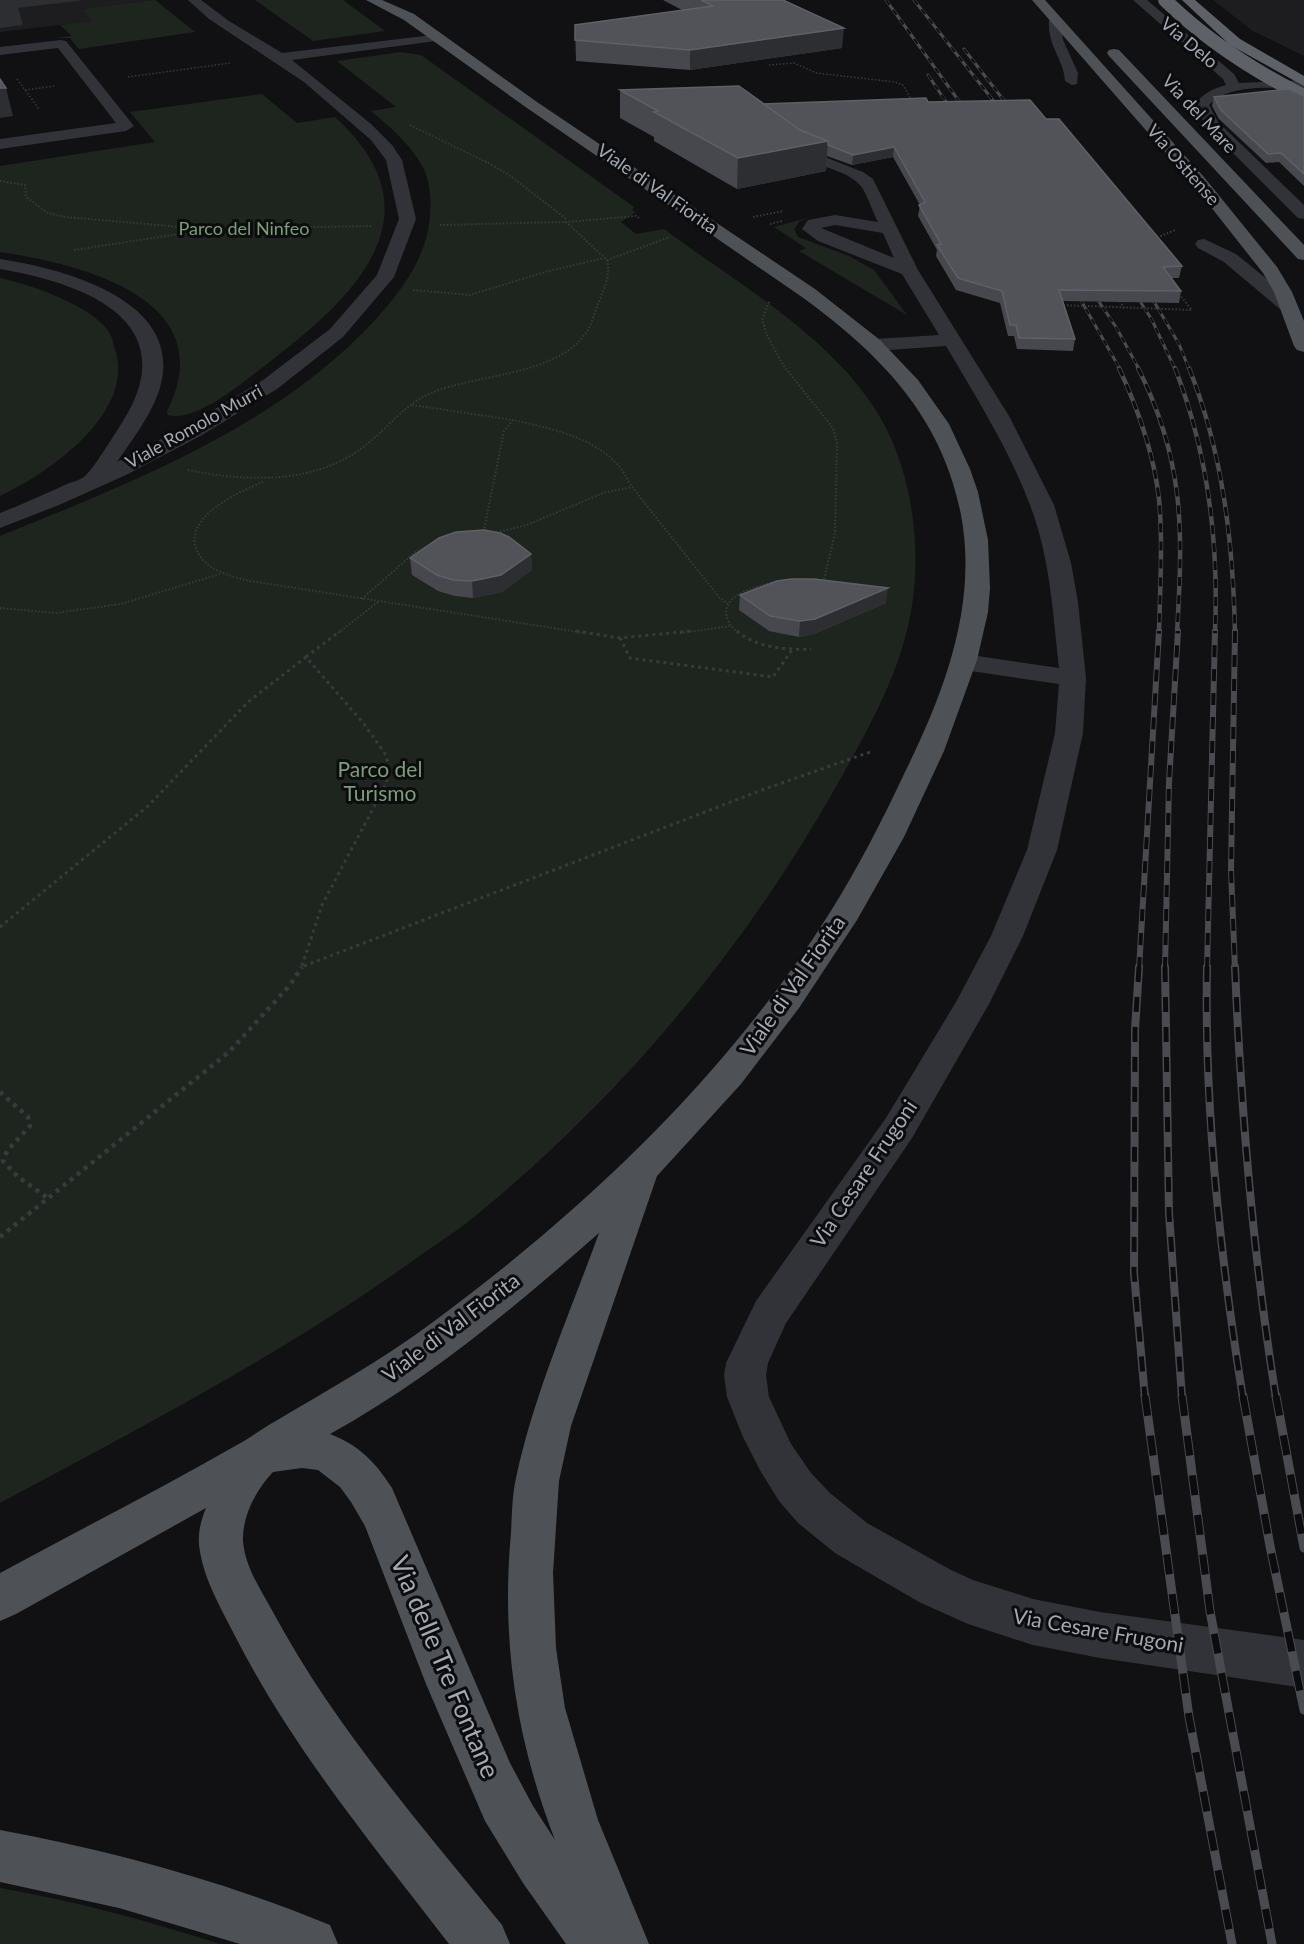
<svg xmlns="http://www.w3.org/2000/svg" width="1304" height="1944" font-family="Lato,sans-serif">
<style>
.built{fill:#1d1d20}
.green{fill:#1e251e}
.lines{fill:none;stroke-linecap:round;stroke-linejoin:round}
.path-far3{stroke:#383a3e;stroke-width:1.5;stroke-dasharray:1.5 2;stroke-linecap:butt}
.path-far2{stroke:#383a3e;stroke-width:2;stroke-dasharray:1.5 2;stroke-linecap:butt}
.path-far1{stroke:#383a3e;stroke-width:3;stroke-dasharray:3 4;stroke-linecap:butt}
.path{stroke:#383a3e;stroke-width:4.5;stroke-dasharray:4 5;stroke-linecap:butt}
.minor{fill:#323338;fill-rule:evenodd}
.major{fill:#4e5156;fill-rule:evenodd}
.highway{fill:#5e6268;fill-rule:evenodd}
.rail-far4-casing{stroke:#494b50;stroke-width:3}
.rail-far3-casing{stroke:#494b50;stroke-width:4.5}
.rail-far2-casing{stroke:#494b50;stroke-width:6}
.rail-far1-casing{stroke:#494b50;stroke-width:8}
.rail-casing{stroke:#494b50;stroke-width:9}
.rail-far4{stroke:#0c0c0e;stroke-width:2;stroke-dasharray:6;stroke-linecap:butt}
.rail-far3{stroke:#0c0c0e;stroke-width:3;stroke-dasharray:9;stroke-linecap:butt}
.rail-far2{stroke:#0c0c0e;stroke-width:4;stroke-dasharray:12;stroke-linecap:butt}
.rail-far1{stroke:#0c0c0e;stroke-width:5;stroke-dasharray:15;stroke-linecap:butt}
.rail{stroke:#0c0c0e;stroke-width:7;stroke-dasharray:20;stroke-linecap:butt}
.path-bridge{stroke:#383a3e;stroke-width:2;stroke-dasharray:1.5 2;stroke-linecap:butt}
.highway-bridge{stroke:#5e6268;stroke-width:14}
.wall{fill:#47484e}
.shaded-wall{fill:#2d2e32}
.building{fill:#515359;stroke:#5e6067;stroke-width:1.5}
.labels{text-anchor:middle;stroke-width:6;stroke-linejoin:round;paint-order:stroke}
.far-street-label{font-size:18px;fill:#a3a9b3;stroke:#0c0c0e}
.far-park-label{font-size:18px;fill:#7a9e7a;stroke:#0c0c0e}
.park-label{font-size:21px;fill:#7a9e7a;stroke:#0c0c0e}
.street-label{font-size:21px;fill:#a3a9b3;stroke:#0c0c0e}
.near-street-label{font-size:26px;fill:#a3a9b3;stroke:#0c0c0e}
</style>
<rect width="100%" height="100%" fill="#111113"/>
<g class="built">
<path d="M0,0H155L82,9L93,21L0,32Z"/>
<path d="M1213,0H1304V56L1253,31Z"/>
</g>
<g class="green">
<path d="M155,0L195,32L79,49L70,38H55L72,36L60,25L92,21L82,9Z"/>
<path d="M255,0H343L385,31L313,41Z"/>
<path d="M401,52L421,55L634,207L632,210L636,212L621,222L636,234L664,229C739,285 840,341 885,426C917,488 924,571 905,638C892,688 862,740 837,785C747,945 627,1090 486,1207C466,1225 442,1240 421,1255C288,1351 144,1426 0,1503V536C133,482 277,427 376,319C399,293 418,269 427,235C432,214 433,183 421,164C409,143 389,126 371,111L396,107L337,61Z"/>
<path d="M262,94L297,123L335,117C445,217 350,301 263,367C242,383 195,423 168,415L167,411C224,299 81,264 0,252V166L155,142L130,112Z"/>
<path d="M811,217L800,221L794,229L798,237L849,256L874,270L907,315L799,251L806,248L774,227Z"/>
<path d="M0,278C29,284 93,306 109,332C112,336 113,344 115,349C136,413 49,473 0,496Z"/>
<path d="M0,1888C75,1901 148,1921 220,1944H0Z"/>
</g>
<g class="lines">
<g class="path-far3">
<path d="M769,65L794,63L816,73L895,82L903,85L913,102"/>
<path d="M128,77L231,63"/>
<path d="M17,79L39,109"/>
<path d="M25,90L55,86"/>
<path d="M410,125L488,163"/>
</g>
<g class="path-far2">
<path d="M485,161L512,177L565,218L566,222L636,216L639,218"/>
<path d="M0,181L25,185L26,197L48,213L65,217L205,229"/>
<path d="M753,217L784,211"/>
<path d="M770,224L782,221"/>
<path d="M1154,239L1175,230"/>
<path d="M74,250L212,229L371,226"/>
<path d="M607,260L670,237"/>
<path d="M413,290L470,295L545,272L604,258"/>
<path d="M1179,294L1192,310"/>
<path d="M1118,298L1124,308"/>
<path d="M769,302L762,320L767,335L783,365L833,428L837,444L835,533L823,584"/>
<path d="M412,405L513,420"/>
<path d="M188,470C247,482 317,485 367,444C389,427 405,404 431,393C476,374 556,376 586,333C592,325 594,313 598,304C604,289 611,276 607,260L566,222L438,225"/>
<path d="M263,482C238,492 176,520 200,556C209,570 229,575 244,580L585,633"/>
<path d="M493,533L527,525L603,493L632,487L719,597L728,604"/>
<path d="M483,535L504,431L513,420C548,428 591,436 616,463C623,470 627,479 632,487"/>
<path d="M362,599L415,552L427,547"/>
<path d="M0,608L55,613L121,604L220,574"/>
<path d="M338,633L378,602"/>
<path d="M680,633L731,626"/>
<path d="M738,633C704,601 751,586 777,582"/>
</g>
<g class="path-far1">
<path d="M576,631L620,638L691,631"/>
<path d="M737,631C757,648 786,650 811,649"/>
<path d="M620,638L630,658L773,677L792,650"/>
<path d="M306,657L340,631"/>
<path d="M0,927L148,806L248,702L306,657L364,724L386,755L389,771L386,784L322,905L301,969"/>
<path d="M304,966L762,790L870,752"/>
</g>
<g class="path">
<path d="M0,1092L28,1117L30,1126L7,1151L3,1161L17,1176L49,1199"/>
<path d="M0,1237L229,1052L290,985L302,967"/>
</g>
<g class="minor">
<path d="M188,0H201L229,21L282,53L441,34L443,37L436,41L292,60L371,124L392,145L402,160L416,219L394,277L343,337L277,389L202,435L126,475L59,505L0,528V513C23,504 45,494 67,484C72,482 80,480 84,477C93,470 116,432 123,421C186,320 82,283 0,269V259C65,269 188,301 159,391C150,417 132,440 117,462L187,426L263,380L330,329L377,275L399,219L386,160L371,140L304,82L209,19Z"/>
<path d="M1133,0H1147L1234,74L1239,83L1304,80V88C1276,89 1231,82 1209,105L1218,122L1304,205V219L1298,218L1208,128L1197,112L1195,104C1203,93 1213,89 1226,85L1223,79Z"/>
<path d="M1055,15L1061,19L1063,40L1078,73L1077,84L1072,85L1065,81C1063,57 1047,47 1049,19Z"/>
<path d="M61,40L66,41L134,126L126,131L0,149V139L116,123L58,48L0,55V47Z"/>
<path d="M787,136L812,152L863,172L873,179L918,270L1009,416L1054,505L1071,563L1078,602L1086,678L1083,733L1057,850L1023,936L989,1004L912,1138L786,1323L768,1363L766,1375L769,1397L791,1444L811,1473L830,1493L867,1523L951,1570L973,1580L1033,1599L1100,1612L1304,1640V1688L1100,1658L1033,1645L968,1624L919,1602L835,1553L798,1523L779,1501L761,1472L743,1437L727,1397L724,1375L726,1363L756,1301L886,1118L956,1002L991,936L1027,850L1055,733L1059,684L964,670L955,668L951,662L955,656L964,654L1059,668C1053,613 1050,557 1030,505C1009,449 976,397 946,346L875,351L868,349L865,345L868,341L875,339L939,335L902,274L818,241L802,229L808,220L835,215L878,222C872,211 867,192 859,184C839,164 800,167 779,141ZM835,225L883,233L894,258L821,228Z"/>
<path d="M1204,239L1236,254L1295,302L1297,306L1295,310H1281L1224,262L1198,248L1195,244L1198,240Z"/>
</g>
<g class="major">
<path d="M366,0H382L414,14L537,102L815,289L880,340L918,380L949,424L970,469L978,492L988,540L990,588L988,612L977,660L944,751L904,837L857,920L799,1008L741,1084L657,1176L571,1426L559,1481L553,1573L556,1648L565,1708L598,1820L649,1944H566L523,1883L485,1821L426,1684L365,1526L351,1502L340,1487L318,1470L302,1468L273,1472C256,1490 242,1516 243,1541C245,1567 261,1590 273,1612C334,1726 421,1825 502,1925L510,1944H449C373,1845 292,1748 235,1636C222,1610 205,1582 200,1552C197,1537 200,1522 206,1508L16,1614L0,1621V1573C81,1529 164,1487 244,1441C254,1435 263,1428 274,1422C328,1390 382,1360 433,1322C586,1209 727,1075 829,914C858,868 882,821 905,772C944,693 978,605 961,515C942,416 880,354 802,297L527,108L404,20ZM599,1233C570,1313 534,1394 516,1478C512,1496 512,1515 511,1533C501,1641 516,1739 555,1840L533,1806L510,1763L392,1488C376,1463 359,1445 330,1434C428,1380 515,1307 599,1233Z"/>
<path d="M1032,0H1045L1204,177L1277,267L1292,292L1304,321V352L1297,350L1294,346L1274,292L1263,273L1192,183Z"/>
<path d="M1114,49L1119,50L1304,245V260L1298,259L1109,56L1107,53L1109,50Z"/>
<path d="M0,1830C113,1851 223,1881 330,1925L338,1944H240L119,1908L0,1882Z"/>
</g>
<path class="highway" d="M1182,0H1195L1240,39L1304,76V86L1230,45Z"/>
<defs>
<g id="rail-far4">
<path d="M886,0L969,115"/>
<path d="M914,0L1003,113"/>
<path d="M964,49L1012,111"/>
<path d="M928,75L955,115"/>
<path d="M1089,287L1116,327L1139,369"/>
<path d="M1131,287L1152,320L1175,369"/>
<path d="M1074,288L1120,369"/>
<path d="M1146,288L1179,344L1189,369"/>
</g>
<g id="rail-far3">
<path d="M1119,368C1138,409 1154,454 1159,499C1163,543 1160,588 1159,633"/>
<path d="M1138,368C1185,461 1183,531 1177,633"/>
<path d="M1175,368C1208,453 1219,541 1215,633"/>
<path d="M1189,368C1223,453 1233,542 1235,633"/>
</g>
<g id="rail-far2">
<path d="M1235,631L1231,870L1235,969"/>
<path d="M1139,969L1159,631"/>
<path d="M1165,969L1169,783L1178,631"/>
<path d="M1207,969L1215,631"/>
</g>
<g id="rail-far1">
<path d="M1139,967L1135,1030L1134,1273L1145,1398"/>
<path d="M1165,967L1169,1213L1182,1398"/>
<path d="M1207,967C1204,1111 1220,1256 1243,1398"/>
<path d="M1235,967C1241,1112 1253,1255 1276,1398"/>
</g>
<g id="rail">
<path d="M1145,1396L1189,1717L1232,1944"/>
<path d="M1182,1396L1210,1611L1272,1944"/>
<path d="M1243,1396L1270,1546L1304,1710"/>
<path d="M1276,1396L1304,1548"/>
</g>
</defs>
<use href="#rail-far4" class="rail-far4-casing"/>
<use href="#rail-far3" class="rail-far3-casing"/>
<use href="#rail-far2" class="rail-far2-casing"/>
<use href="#rail-far1" class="rail-far1-casing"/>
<use href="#rail" class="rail-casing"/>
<use href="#rail-far4" class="rail-far4"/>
<use href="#rail-far3" class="rail-far3"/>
<use href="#rail-far2" class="rail-far2"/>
<use href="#rail-far1" class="rail-far1"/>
<use href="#rail" class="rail"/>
<path class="path-bridge" d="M1060,305L1192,310"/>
<path class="highway-bridge" d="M1165,0C1206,40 1252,70 1304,96"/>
</g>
<g class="wall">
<path d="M663,0H783L842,48L690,70L576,61L575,25L682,10Z"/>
<path d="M620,90L764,104L928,102L1046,119L1182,266L1179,278H1171L1181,291L1179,303L1063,301L1075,339L1073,351L1017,349L1014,336H1008L1000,303L956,290L936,256L937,250L918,216L920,205L893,157L852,165L827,156L826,171L737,189L654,141V137L620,118Z"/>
<path d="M1304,96V186L1279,162L1266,163L1219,119L1212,106L1214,97Z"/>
<path d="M531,554L532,570L502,592L473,598L455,596L438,591L412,575L410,558Z"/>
<path d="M740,595L886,603L814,634L799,637L769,631L739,610Z"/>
</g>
<g class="shaded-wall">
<path d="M0,0H84L18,8L23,25L0,28Z"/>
<path d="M844,28L842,48L690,70V50Z"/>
<path d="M0,88H6L13,116L0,118Z"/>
<path d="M828,141L826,171L737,189L738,158Z"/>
<path d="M894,147L893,157L852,165L853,155Z"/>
<path d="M531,554L532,570L502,592L473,598L472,581Z"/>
<path d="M888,588L886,603L814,634L799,637L800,621Z"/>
</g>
<g class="building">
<path d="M701,0H783L844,28L690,50L575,40V25L713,6Z"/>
<path d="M0,79L6,88H0Z"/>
<path d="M739,86L800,130L828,141L738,158L654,112L658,111L620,90Z"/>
<path d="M1289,89L1304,96V174L1281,153L1268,154L1221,110L1214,97Z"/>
<path d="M926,98L928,102L1030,100L1046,119H1059L1182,266L1163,267L1181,291L1059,290L1075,339L1019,338L1016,325H1010L1002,291L958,278L937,245L941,244L919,205L925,202L894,147L853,155L828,145V141L800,130L764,104Z"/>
<path d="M484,530L500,533L509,537L531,554L501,575L472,581L453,580L437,575L410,558L439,538L456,532Z"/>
<path d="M791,579H814L888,588L815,619L800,621L770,616L740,595L777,581Z"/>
</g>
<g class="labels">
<g class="far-street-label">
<text transform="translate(1189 43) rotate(40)" y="6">Via Delo</text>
<text transform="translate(1199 114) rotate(47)" y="6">Via del Mare</text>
<text transform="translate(1183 165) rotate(49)" y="6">Via Ostiense</text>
<text transform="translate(657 189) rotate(35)" y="6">Viale di Val Fiorita</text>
<text transform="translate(194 427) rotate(-29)" y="6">Viale Romolo Murri</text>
</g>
<g class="far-park-label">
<text x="244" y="235">Parco del Ninfeo</text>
</g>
<g class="park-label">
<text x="380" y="777">Parco del<tspan x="380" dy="24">Turismo</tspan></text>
</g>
<g class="street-label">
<text transform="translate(793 986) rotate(-55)" y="7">Viale di Val Fiorita</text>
<text transform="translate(864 1174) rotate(-56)" y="7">Via Cesare Frugoni</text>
<text transform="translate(451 1328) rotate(-37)" y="7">Viale di Val Fiorita</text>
<text transform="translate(1098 1631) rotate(10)" y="7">Via Cesare Frugoni</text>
</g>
<g class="near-street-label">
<text transform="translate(445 1667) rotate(67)" y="9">Via delle Tre Fontane</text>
</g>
</g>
</svg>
